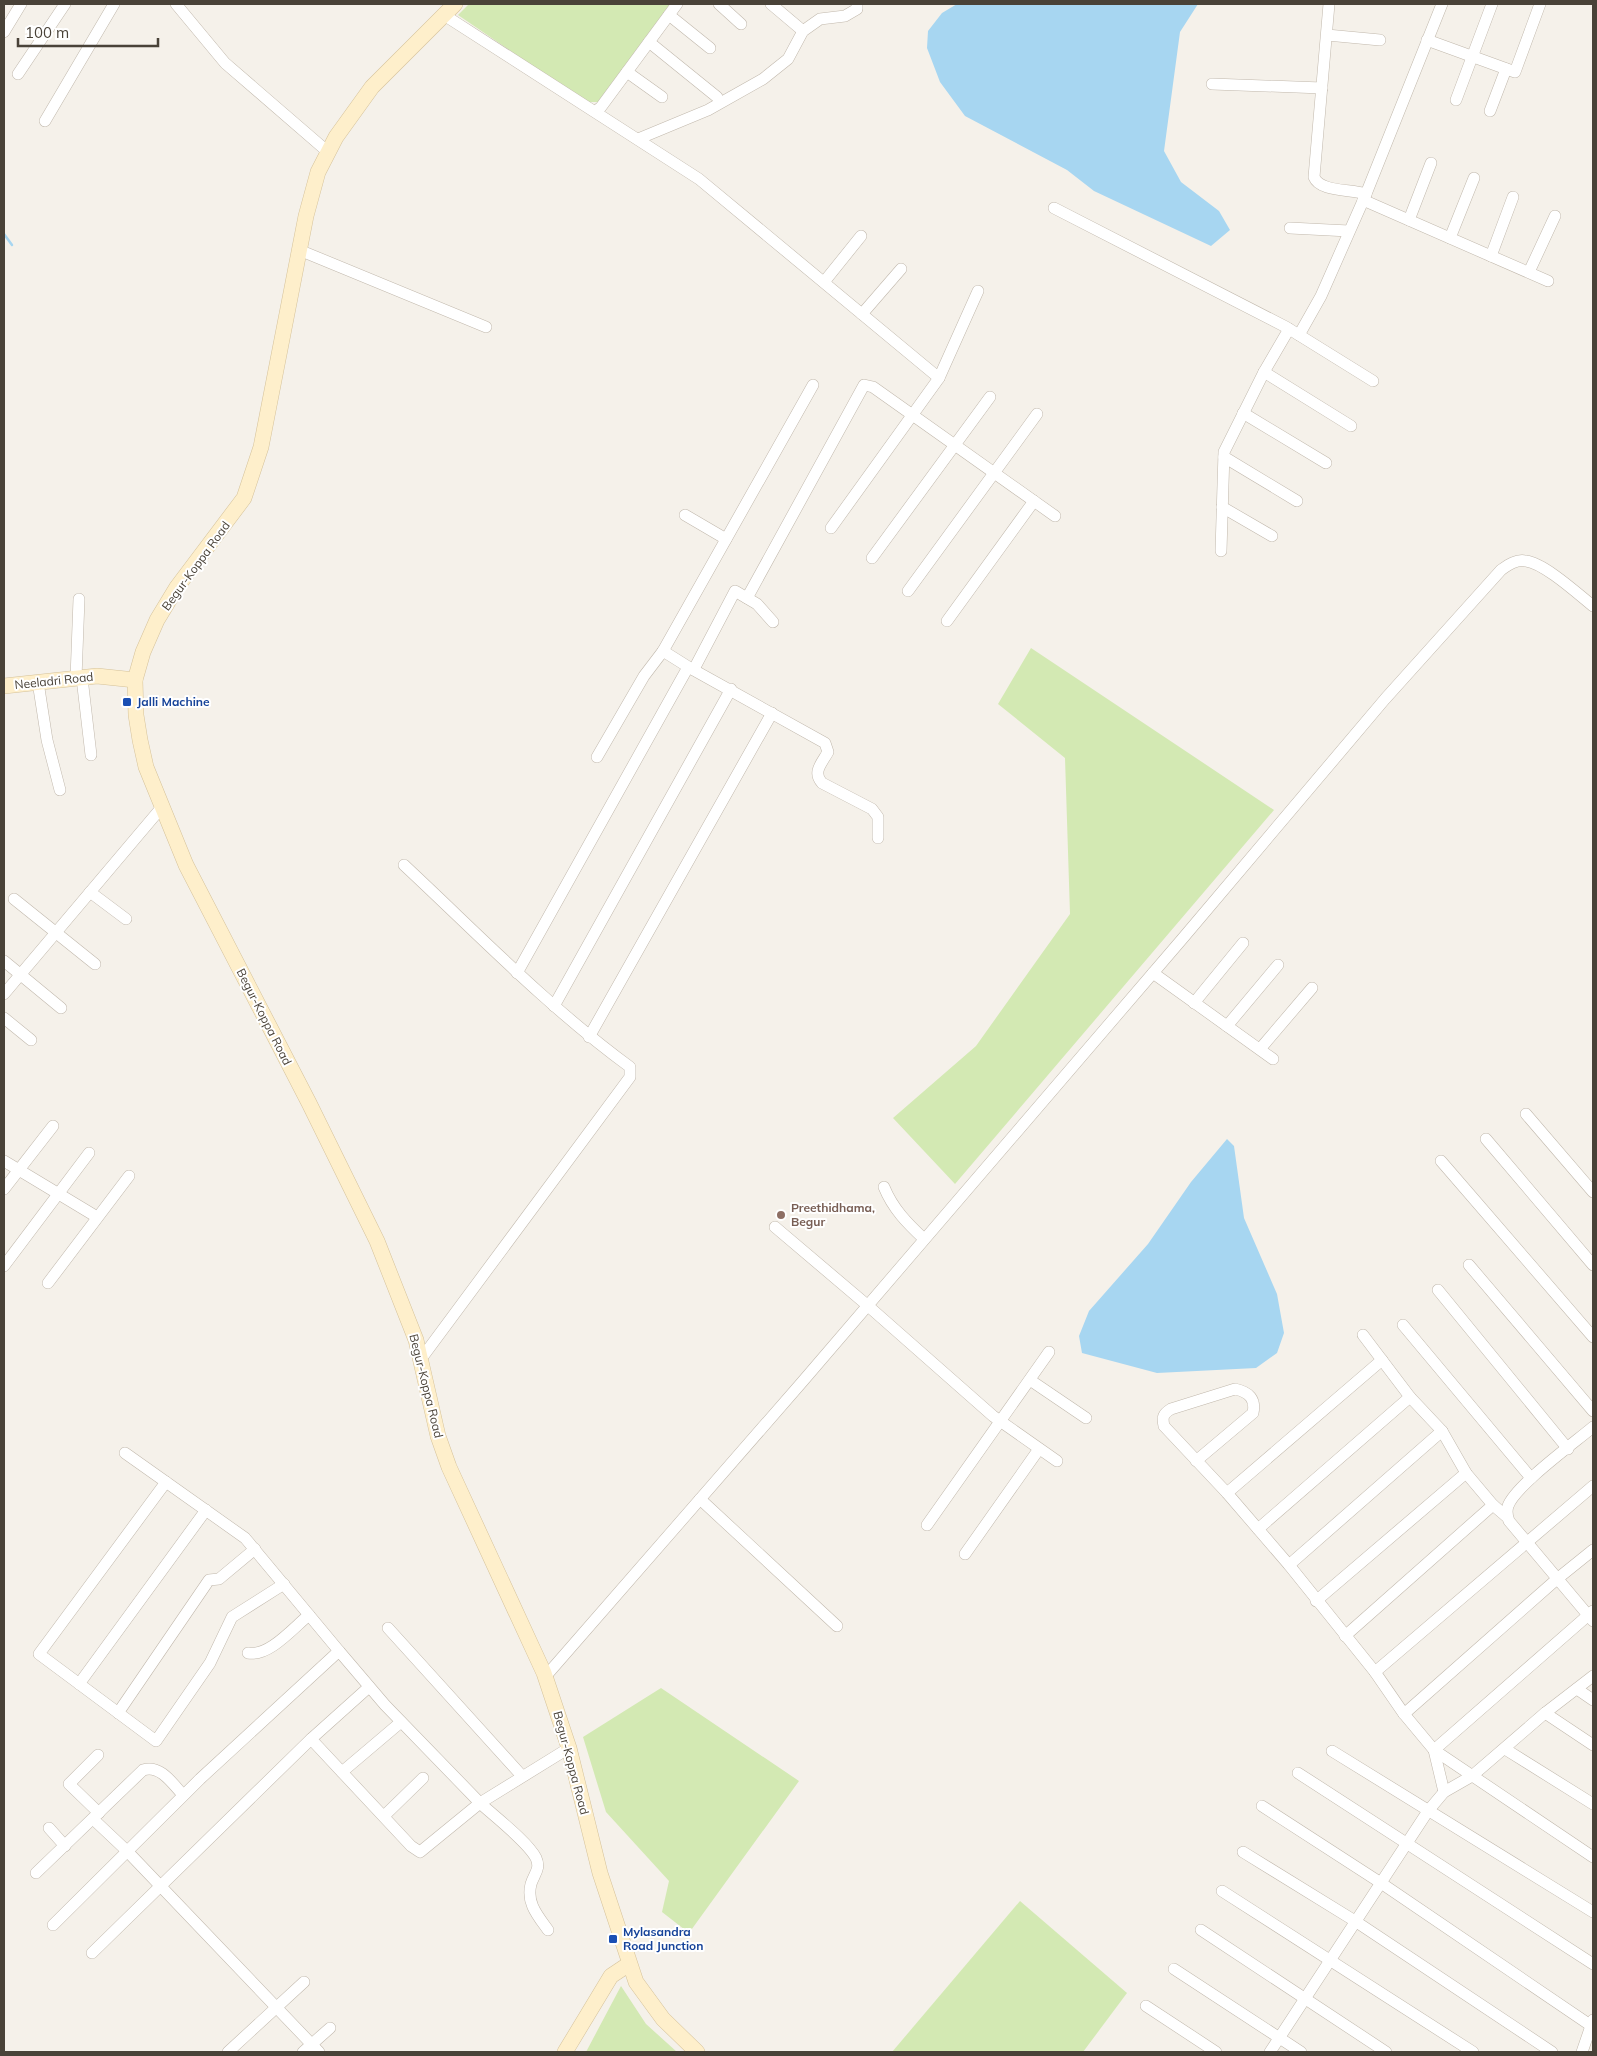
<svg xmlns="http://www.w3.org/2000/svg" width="1597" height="2056" font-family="Mulish,sans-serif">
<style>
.green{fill:#d3e9b3}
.water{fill:#a7d6f1}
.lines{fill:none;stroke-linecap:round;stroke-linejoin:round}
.stream{stroke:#a7d6f1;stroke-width:2.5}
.street-casing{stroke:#c1b8ac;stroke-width:12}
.secondary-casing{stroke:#d5c29a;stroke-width:16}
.street{stroke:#fff;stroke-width:11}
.secondary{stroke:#feefcb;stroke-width:15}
.transit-dot{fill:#1a4fb4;stroke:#fff;stroke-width:2}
.education-dot{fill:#8d6e63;stroke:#fff;stroke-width:2}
.labels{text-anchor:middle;stroke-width:4;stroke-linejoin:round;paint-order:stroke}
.street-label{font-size:12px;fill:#494238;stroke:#fff}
.transit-label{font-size:12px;font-weight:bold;fill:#164399;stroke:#fff;text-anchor:start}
.education-label{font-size:12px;font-weight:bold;fill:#785e54;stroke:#fff;text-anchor:start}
</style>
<rect width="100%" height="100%" fill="#f5f1ea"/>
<g class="green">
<path d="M469,4H670L598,102H585L458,15Z"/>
<path d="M1031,648L1274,810L955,1184L893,1118L976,1046L1070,914L1065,758L998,704Z"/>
<path d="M661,1688L799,1781L689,1933L662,1912L669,1881L606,1812L583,1737Z"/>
<path d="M1020,1901L1127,1993L1083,2052H892Z"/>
<path d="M621,1986L646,2024L677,2052H586Z"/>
</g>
<g class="water">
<path d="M957,4H1198L1180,32L1164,151L1181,182L1219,211L1230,230L1211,246L1094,191L1067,170L965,116L940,82L927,48L928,31L942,13Z"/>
<path d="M1227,1139L1234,1146L1244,1218L1277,1294L1284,1333L1277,1353L1256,1368L1157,1373L1082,1353L1079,1336L1089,1311L1148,1244L1191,1182Z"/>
</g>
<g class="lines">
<path class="stream" d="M4,234L12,245"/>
<defs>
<g id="street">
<path d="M176,4L225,63L328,152"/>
<path d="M719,4L741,24"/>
<path d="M771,4L803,31"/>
<path d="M1329,4L1314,177C1320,192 1350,189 1366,194"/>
<path d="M444,15L699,179L939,378"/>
<path d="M669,15L710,48"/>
<path d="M4,32L21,4"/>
<path d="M1327,35L1380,40"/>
<path d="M1427,40L1515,72L1540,4"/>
<path d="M649,42L717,97"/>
<path d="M627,72L662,97"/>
<path d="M18,74L65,4"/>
<path d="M1212,84L1322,88"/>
<path d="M1456,100L1492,4"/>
<path d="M596,111L601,107L677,4"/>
<path d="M1490,111L1506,69"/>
<path d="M45,121L114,4"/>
<path d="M638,139L708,110L763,79L788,59L803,31L820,19L845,16L857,9V4"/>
<path d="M1363,200L1548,281"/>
<path d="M1054,208L1286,327L1373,381"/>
<path d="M1409,220L1431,163"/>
<path d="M1290,228L1349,231"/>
<path d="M1450,238L1474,178"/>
<path d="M299,250L486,327"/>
<path d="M1491,256L1513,197"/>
<path d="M1529,272L1555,216"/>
<path d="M824,282L861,236"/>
<path d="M862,314L901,269"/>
<path d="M1299,335L1321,296L1366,194L1442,4"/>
<path d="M1264,372L1351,426"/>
<path d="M1243,413L1326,463"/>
<path d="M1224,457L1297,501"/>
<path d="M1222,507L1272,536"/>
<path d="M685,515L726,539"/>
<path d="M831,528L939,378L978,291"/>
<path d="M1221,551L1224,452L1264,372L1289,329"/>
<path d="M872,558L990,397"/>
<path d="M908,591L1037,414"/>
<path d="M747,598L864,385L873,387L1055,516"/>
<path d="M947,621L1034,501"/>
<path d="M663,651L813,385"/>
<path d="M694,669L735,591L757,604L773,622"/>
<path d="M76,678L79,599"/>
<path d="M82,678L91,755"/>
<path d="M38,682L47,740L60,790"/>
<path d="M597,757L644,676L663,651L690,668"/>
<path d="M404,865C478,934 548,1007 630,1067V1077L421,1359"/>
<path d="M90,892L126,919"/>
<path d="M14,899L95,964"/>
<path d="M4,961L61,1008"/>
<path d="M517,973L687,669L690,668L825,743L828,752C822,763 812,772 822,783L872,809L878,817V838"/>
<path d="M1153,973L1273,1059"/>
<path d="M4,994L162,807"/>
<path d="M1194,1003L1243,943"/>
<path d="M554,1006L731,689"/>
<path d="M4,1018L31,1040"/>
<path d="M1227,1026L1278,965"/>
<path d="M589,1037L772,713"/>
<path d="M1260,1049L1312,988"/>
<path d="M1526,1114L1593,1192"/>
<path d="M1486,1139L1593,1265"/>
<path d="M4,1161L97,1217"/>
<path d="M1441,1161L1593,1337"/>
<path d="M884,1187C893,1209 907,1223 924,1239"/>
<path d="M4,1189L53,1126"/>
<path d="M775,1227L867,1305L993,1416L1057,1461"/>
<path d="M1469,1265L1593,1411"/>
<path d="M4,1266L89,1153"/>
<path d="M48,1283L129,1176"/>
<path d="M1438,1290L1568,1449"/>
<path d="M1403,1325L1531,1478"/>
<path d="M1363,1335L1410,1397L1442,1431L1466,1473L1493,1505L1507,1517"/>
<path d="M1030,1380L1086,1418"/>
<path d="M1593,1427C1574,1443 1515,1486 1508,1506C1506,1512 1507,1516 1509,1521L1593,1621"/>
<path d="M125,1453L245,1538L339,1651"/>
<path d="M1196,1461L1253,1413C1256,1399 1249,1392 1235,1389L1171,1409C1163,1414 1162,1417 1164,1426L1227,1493L1289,1565L1375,1672L1404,1714L1434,1750L1593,1857"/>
<path d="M166,1482L39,1654L156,1741L210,1663L232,1617L284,1584"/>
<path d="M1227,1493L1382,1360"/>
<path d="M700,1499L837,1626"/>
<path d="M927,1525L1049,1352"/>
<path d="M1258,1529L1410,1397"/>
<path d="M965,1554L1039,1449"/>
<path d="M1289,1565L1442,1431"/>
<path d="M1316,1601L1466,1473"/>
<path d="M388,1628L522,1776"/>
<path d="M1345,1636L1493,1505"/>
<path d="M248,1653C269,1657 293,1628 309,1615"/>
<path d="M1375,1672L1593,1486"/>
<path d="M545,1677L803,1381L1183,938L1385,699L1501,570C1508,565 1516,559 1526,561C1544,563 1578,594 1593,606"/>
<path d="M79,1684L206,1510"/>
<path d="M369,1687L311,1739L411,1846L420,1852L480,1803C494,1816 528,1842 536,1858C541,1869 534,1874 531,1884C526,1903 538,1916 548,1930"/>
<path d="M1577,1689L1593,1700"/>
<path d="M118,1713L209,1580L219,1579L255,1549"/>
<path d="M1545,1713L1593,1745"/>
<path d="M1404,1714L1557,1579L1593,1550"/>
<path d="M1505,1749L1593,1804"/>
<path d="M1332,1751L1593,1912"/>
<path d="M98,1755L69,1784L99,1813"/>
<path d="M342,1772L401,1722"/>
<path d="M1298,1773L1593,1964"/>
<path d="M1444,1792L1434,1750L1593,1611"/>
<path d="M1262,1806L1381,1883L1593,2027"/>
<path d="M384,1816L423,1778"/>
<path d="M93,1819L127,1851L319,2052"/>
<path d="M49,1828L65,1846"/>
<path d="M1243,1852L1355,1921L1552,2052"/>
<path d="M36,1873L143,1770C160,1764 173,1784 183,1795"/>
<path d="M1222,1891L1473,2052"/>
<path d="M53,1925L200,1779L339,1651L385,1705L480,1803L569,1748"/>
<path d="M1201,1930L1386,2052"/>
<path d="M92,1953L311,1739"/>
<path d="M1174,1969L1301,2052"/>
<path d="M1146,2006L1216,2052"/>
<path d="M228,2052L304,1982"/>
<path d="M303,2052L330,2028"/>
<path d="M1270,2052L1428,1811L1444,1792L1472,1776L1545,1713L1593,1676"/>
<path d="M1582,2052L1593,2020"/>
</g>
<g id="secondary">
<path d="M455,4L372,87L336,137L318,172L306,216L261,447L244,498L177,587L157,620L143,652L135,680L136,715L140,740L146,767L186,865L309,1103L377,1241L416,1340L438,1436L449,1467L544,1673L569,1748L600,1873L636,1982L663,2019L697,2052"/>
<path d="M4,686L97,676L135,680"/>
<path d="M565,2052L611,1976L629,1964"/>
</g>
</defs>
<use href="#street" class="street-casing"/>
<use href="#secondary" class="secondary-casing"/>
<use href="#street" class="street"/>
<use href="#secondary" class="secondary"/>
</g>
<g class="transit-dot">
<rect x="122" y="697" width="10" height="10" rx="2.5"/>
<rect x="608" y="1934" width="10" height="10" rx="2.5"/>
</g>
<circle class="education-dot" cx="781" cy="1215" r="5"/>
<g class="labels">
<g class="street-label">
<text transform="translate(196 566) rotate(-54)" y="4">Begur-Koppa Road</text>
<text transform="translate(54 681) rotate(-6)" y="4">Neeladri Road</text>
<text transform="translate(264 1017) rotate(63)" y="4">Begur-Koppa Road</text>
<text transform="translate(426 1386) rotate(76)" y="4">Begur-Koppa Road</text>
<text transform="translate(571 1763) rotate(75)" y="4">Begur-Koppa Road</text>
</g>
<g class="transit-label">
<text x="137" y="706">Jalli Machine</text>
<text x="623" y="1936">Mylasandra<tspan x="623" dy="14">Road Junction</tspan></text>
</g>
<g class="education-label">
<text x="791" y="1212">Preethidhama,<tspan x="791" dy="14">Begur</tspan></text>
</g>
</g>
<rect width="1597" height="2056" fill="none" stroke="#494238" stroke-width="10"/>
<path d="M18 38v8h140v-8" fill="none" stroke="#494238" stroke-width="2.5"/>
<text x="25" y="38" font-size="15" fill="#494238" stroke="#ffffff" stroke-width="4" paint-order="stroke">100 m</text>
</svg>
